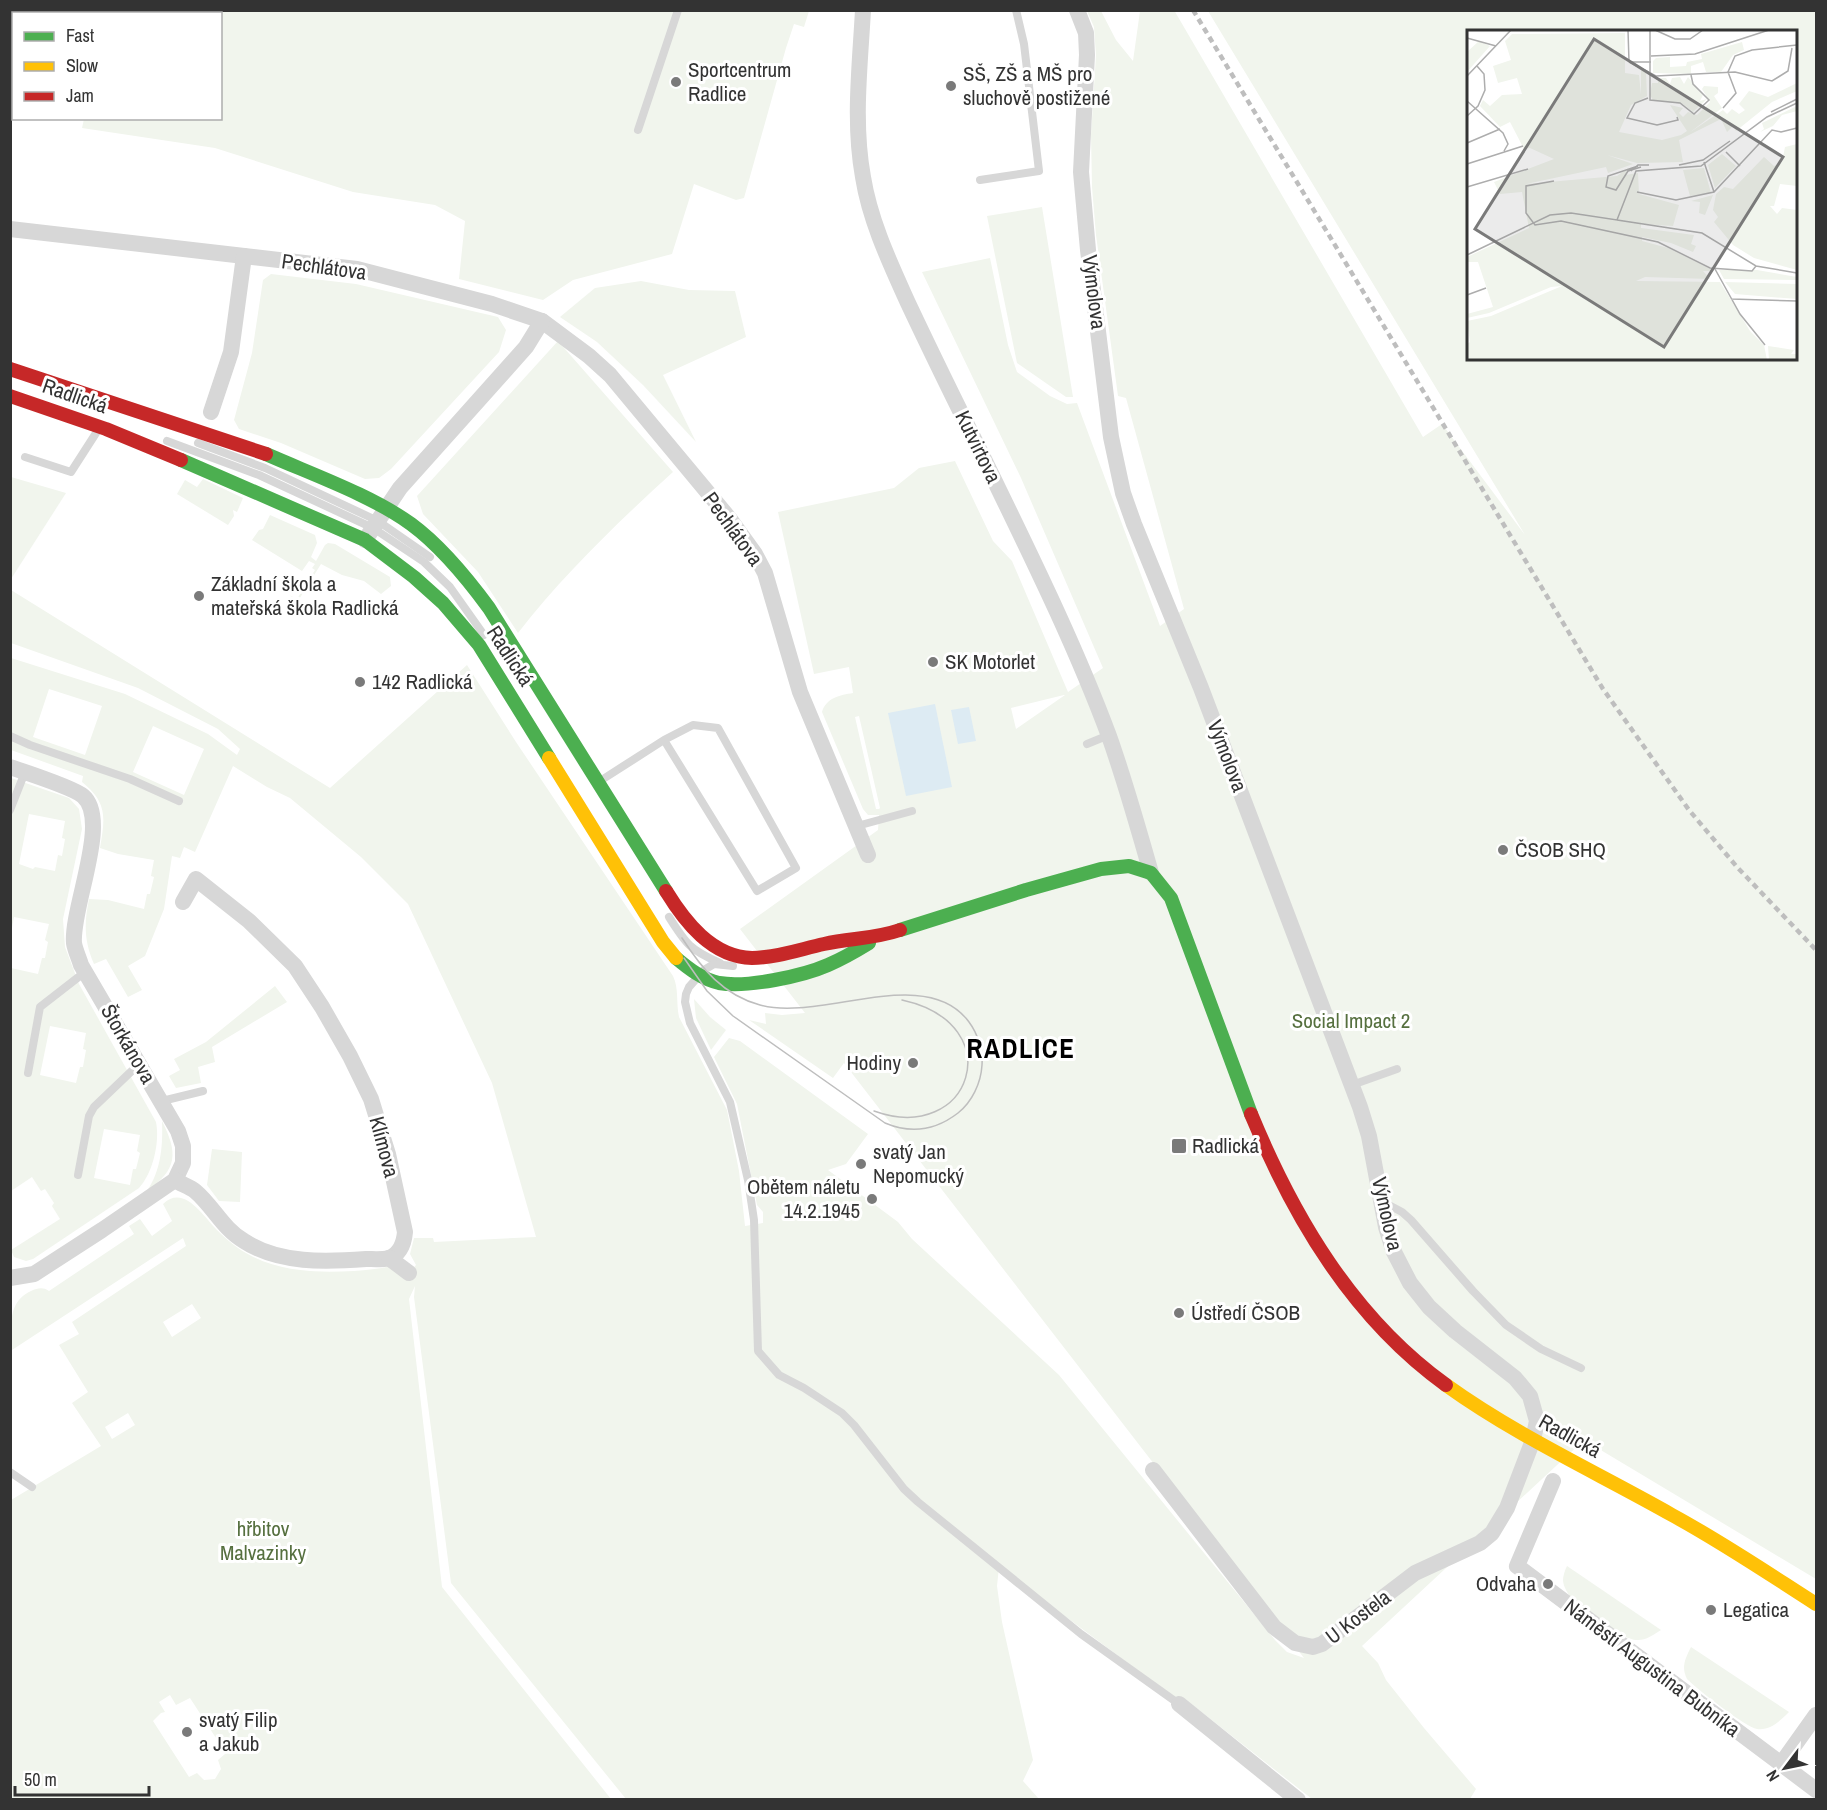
<svg xmlns="http://www.w3.org/2000/svg" width="1827" height="1810" font-family="'Archivo Narrow',sans-serif">
<style>
.green{fill:#f1f5ed;fill-rule:evenodd}
.water{fill:#ddebf3}
.lines{fill:none;stroke-linecap:round;stroke-linejoin:round}
.lane{stroke:#d7d7d7;stroke-width:8}
.street{stroke:#d7d7d7;stroke-width:16}
.fast{stroke:#4caf50;stroke-width:14}
.slow{stroke:#ffc107;stroke-width:14}
.jam{stroke:#c62828;stroke-width:14}
.tram{stroke:#bebebe;stroke-width:1.5}
.rail{stroke:#bebebe;stroke-width:4.5;stroke-dasharray:6 4.5;stroke-linecap:butt}
.poi-dot{fill:#7a7a7a;stroke:#fff;stroke-width:2}
.labels{text-anchor:middle;stroke-width:6;stroke-linejoin:round;paint-order:stroke}
.poi-label{font-size:21px;fill:#333;stroke:#fff;text-anchor:start}
.street-label{font-size:21px;fill:#333;stroke:#fff}
.park-label{font-size:21px;fill:#56703f;stroke:#fff}
.district-label{font-size:27px;font-weight:bold;letter-spacing:1.5px;fill:#000;stroke:#fff}
.inset-road{fill:none;stroke:#adadad;stroke-width:1.5}
.view{fill:#7a7a7a;fill-opacity:0.15;stroke:#7a7a7a;stroke-width:3}
.inset-edge{fill:none;stroke:#333;stroke-width:3}
</style>
<rect width="100%" height="100%" fill="#fff"/>
<g class="green">
<path d="M1174,10L1423,437L1442,424L1525,535L1208,11H1816V1579L1584,1440L1362,1646L1378,1663L1386,1680L1424,1728L1476,1789L1470,1799H1312L1185,1699L1179,1701L999,1567L997,1586L1002,1622L1033,1760L1023,1781L1039,1799H626L451,1583L414,1297L415,1286L409,1299L442,1587L611,1799H11V1500L101,1446L72,1403L88,1392L59,1345L79,1334L72,1322L186,1246L183,1238L12,1350C11,1327 7,1302 31,1291C38,1288 43,1287 49,1291L134,1234L129,1226L140,1219L152,1236L172,1221L163,1204C184,1184 203,1216 217,1230C223,1236 231,1243 238,1248C273,1272 313,1273 354,1271C367,1270 378,1269 391,1266L406,1276L416,1265L410,1254L414,1238H433L434,1242L536,1237L492,1083L408,904L361,857L290,798L267,787L233,766L195,852L184,847L180,858L172,856L164,909L145,956L128,966L142,990L128,997L106,959L94,964C84,941 84,923 89,899L108,900L144,909L147,894H150L154,877L151,876L154,860L118,854L100,848C105,818 108,803 82,782L83,776L11,750V658L125,694L208,734L237,755L240,749L218,729L138,688L11,643V590L330,788L467,665L516,742L673,976C679,988 676,1003 679,1017L727,1110L739,1171L745,1226L763,1223V1212L757,1205L737,1104L714,1057L729,1038L740,1041L868,1134L846,1164L828,1170L898,1222L912,1239L1059,1375L1275,1640L1287,1652L1304,1658L844,1063L833,1078L749,1020L766,1024L765,1013L782,1015L805,1013L740,929L878,830L879,815H868L863,809L822,712C826,698 840,695 853,693L849,667L814,674L778,512L894,488L919,468L955,461L993,541L1012,561L1068,692L1103,668L1021,478L922,272L990,258L1008,345L1017,372L1050,396L1067,404L1077,403L1160,626L1184,609L1126,398L1118,396L1096,235L1092,187L1091,135L1096,55L1094,27L1087,11H1101L1116,40L1133,61L1140,11ZM1468,32H1796V358H1468ZM49,689L102,706L85,755L33,737ZM1064,695H1065L1016,729L1011,708ZM859,716L880,808L879,809H876L855,717ZM153,726L204,749L184,795L133,772ZM192,1304L201,1318L172,1337L163,1322ZM128,1413L135,1425L112,1439L105,1427ZM170,1695L176,1705L190,1698L225,1752V1754L218,1760L221,1769L215,1779L204,1780L197,1773L189,1777L153,1721L161,1713L165,1712L159,1702Z"/>
<path d="M88,11H809L804,27L794,24L786,48L744,198L736,200L694,184L672,254L573,280L543,300L459,279L465,221L435,205L353,192L215,148L82,128L84,119L220,118V14H93Z"/>
<path d="M1042,207L1073,397H1066L1017,363L987,216Z"/>
<path d="M271,274L356,284L498,317L506,330L499,352L391,469L379,478L365,479L281,443L239,429L234,420L252,353L263,280Z"/>
<path d="M641,281L689,290L735,291L746,337L663,375L696,442L643,385L597,342L560,317L595,288Z"/>
<path d="M558,341L673,472C618,522 563,575 518,633L478,572L423,514L417,496Z"/>
<path d="M11,477L66,493L11,579L10,477Z"/>
<path d="M203,479L243,498L237,512L233,510L234,516L228,525L177,494L185,480L197,487Z"/>
<path d="M270,515L315,535L317,543L311,557L316,561L325,545L328,543L335,544L390,577L391,586L381,594L364,581L342,575L321,564L298,601L289,595L297,599L315,570L312,568L315,564L309,561L302,571L252,540L259,530L263,529Z"/>
<path d="M11,778L69,798L79,809L82,829L63,919L65,947L79,984L156,1122C160,1142 153,1173 139,1188L33,1259L26,1261L14,1257L11,1250L60,1219L52,1206L54,1203L45,1189L41,1191L32,1177L11,1191V968L38,974L42,958H45L48,942L45,940L49,924L14,917L11,933ZM29,814L65,821L62,838L65,839L62,856L58,855L55,871L35,867L33,869L19,864ZM50,1026L86,1033L83,1049L86,1050L83,1067H80L76,1083L40,1075ZM104,1129L140,1135L137,1151L140,1153L136,1169H133L130,1185L94,1178Z"/>
<path d="M275,986L287,1002L212,1047L215,1062L198,1067L201,1083L176,1088L169,1076L180,1070L174,1059L206,1042Z"/>
<path d="M694,999L710,1017L726,1030L711,1050L696,1018Z"/>
<path d="M162,1121C178,1153 178,1169 147,1191C161,1170 163,1146 162,1121Z"/>
<path d="M212,1149L242,1152L240,1202L219,1201L207,1185Z"/>
<path d="M1567,1566L1661,1630C1653,1635 1645,1641 1636,1640C1614,1637 1564,1603 1563,1580C1563,1576 1565,1570 1567,1566Z"/>
<path d="M1691,1647L1789,1712C1781,1720 1770,1731 1757,1729C1745,1727 1697,1689 1687,1679C1681,1667 1685,1659 1691,1647Z"/>
</g>
<g class="water">
<path d="M935,704L952,787L906,796L888,713Z"/>
<path d="M969,707L976,741L958,744L951,710Z"/>
</g>
<g class="lines">
<g class="lane">
<path d="M638,130L678,10"/>
<path d="M980,180L1039,171L1024,44L1016,10"/>
<path d="M167,441L259,475L373,528L424,562L450,587L484,635"/>
<path d="M198,443L265,468L378,521L430,557"/>
<path d="M25,457L71,472L98,430"/>
<path d="M10,736L30,745L130,779L179,801"/>
<path d="M1087,744L1109,735"/>
<path d="M600,781L664,740L757,891L796,868L718,728L693,725L664,740"/>
<path d="M10,810L25,772"/>
<path d="M857,826L912,811"/>
<path d="M669,917C686,944 690,950 720,963"/>
<path d="M733,966L714,964L704,970L689,987L686,994L685,1002L690,1023L730,1102L748,1180L754,1220L758,1351L779,1375L804,1388L842,1413L854,1425L904,1489L918,1502L1081,1634L1179,1704"/>
<path d="M28,1073L40,1007L85,972"/>
<path d="M1352,1085L1397,1069"/>
<path d="M162,1101L203,1091"/>
<path d="M78,1175L89,1116L94,1107L139,1064"/>
<path d="M1383,1202L1402,1212L1411,1220L1473,1291L1506,1325L1541,1349L1581,1368"/>
<path d="M10,1472L32,1487"/>
</g>
<g class="street">
<path d="M863,10C860,66 853,122 863,177C870,221 890,263 908,303C933,356 959,409 985,461C1029,552 1074,642 1109,736C1125,781 1138,827 1151,873"/>
<path d="M1077,10L1086,33L1087,55L1081,172L1088,250L1111,437L1123,493L1134,524L1201,688L1360,1107L1369,1136L1386,1227L1394,1252L1410,1283L1429,1307L1455,1331L1515,1378L1530,1396L1537,1421L1533,1440L1507,1508L1492,1533L1480,1543L1415,1573L1322,1644L1313,1647L1295,1643L1274,1627L1153,1470"/>
<path d="M10,229L357,269L492,304L542,321L589,356L610,375L729,518L755,554L765,573L800,692L868,855"/>
<path d="M211,412L231,352L244,256"/>
<path d="M365,540L400,488L526,347L542,321"/>
<path d="M10,767C25,772 74,788 83,796C111,820 71,908 74,943C75,950 79,958 81,965L178,1131L183,1146V1163L175,1180L102,1230L34,1274L10,1278"/>
<path d="M175,1180C181,1184 190,1187 195,1191C213,1206 223,1229 244,1241C279,1264 326,1262 366,1259C373,1259 382,1260 389,1258C400,1254 404,1243 405,1232L388,1154L371,1099L350,1056L322,1007L295,966L249,921L196,879L183,902"/>
<path d="M389,1258L409,1273"/>
<path d="M1553,1481L1517,1566L1816,1790"/>
<path d="M1179,1704L1298,1800"/>
<path d="M1781,1764L1816,1715"/>
</g>
<g class="fast">
<path d="M266,454C311,474 371,495 411,524C441,546 467,578 489,608L666,891"/>
<path d="M181,460L365,540L414,577L443,603L479,645L549,758"/>
<path d="M900,930L1026,890L1101,869L1129,866L1151,873L1171,898L1251,1114"/>
<path d="M676,958C689,969 702,979 719,983C747,988 803,976 828,965C842,959 856,951 869,943"/>
</g>
<g class="slow">
<path d="M549,758L663,942L676,958"/>
<path d="M1446,1385C1517,1436 1596,1472 1672,1515C1722,1542 1769,1574 1816,1604"/>
</g>
<g class="jam">
<path d="M10,369L266,454"/>
<path d="M10,396L106,429L181,460"/>
<path d="M666,891C685,922 712,957 752,958C776,958 801,949 824,944C850,938 874,939 900,930"/>
<path d="M1251,1114C1294,1218 1353,1318 1446,1385"/>
</g>
<g class="tram">
<path d="M682,938C702,969 723,995 760,1005C821,1022 926,963 969,1022C978,1034 983,1051 982,1065C981,1083 972,1102 958,1113C936,1130 911,1134 885,1123L733,1016L707,991L684,958"/>
<path d="M874,1111C971,1146 1012,1024 902,1000"/>
</g>
<path class="rail" d="M1193,10L1603,689L1689,810L1737,867L1816,950"/>
</g>
<g class="poi-dot">
<circle cx="676" cy="82" r="6"/>
<circle cx="951" cy="86" r="6"/>
<circle cx="199" cy="596" r="6"/>
<circle cx="933" cy="662" r="6"/>
<circle cx="360" cy="682" r="6"/>
<circle cx="1503" cy="850" r="6"/>
<circle cx="913" cy="1063" r="6"/>
<rect x="1171" y="1138" width="16" height="16" rx="3"/>
<circle cx="861" cy="1164" r="6"/>
<circle cx="872" cy="1199" r="6"/>
<circle cx="1179" cy="1313" r="6"/>
<circle cx="1548" cy="1584" r="6"/>
<circle cx="1711" cy="1610" r="6"/>
<circle cx="187" cy="1732" r="6"/>
</g>
<g class="labels">
<g class="poi-label">
<text x="688" y="77">Sportcentrum<tspan x="688" dy="24">Radlice</tspan></text>
<text x="963" y="81">SŠ, ZŠ a MŠ pro<tspan x="963" dy="24">sluchově postižené</tspan></text>
<text x="211" y="591">Základní škola a<tspan x="211" dy="24">mateřská škola Radlická</tspan></text>
<text x="945" y="669">SK Motorlet</text>
<text x="372" y="689">142 Radlická</text>
<text x="1515" y="857">ČSOB SHQ</text>
<text x="901" y="1070" text-anchor="end">Hodiny</text>
<text x="1192" y="1153">Radlická</text>
<text x="873" y="1159">svatý Jan<tspan x="873" dy="24">Nepomucký</tspan></text>
<text x="860" y="1194" text-anchor="end">Obětem náletu<tspan x="860" dy="24">14.2.1945</tspan></text>
<text x="1191" y="1320">Ústředí ČSOB</text>
<text x="1536" y="1591" text-anchor="end">Odvaha</text>
<text x="1723" y="1617">Legatica</text>
<text x="199" y="1727">svatý Filip<tspan x="199" dy="24">a Jakub</tspan></text>
</g>
<g class="street-label">
<text transform="translate(324 267) rotate(8)" y="7">Pechlátova</text>
<text transform="translate(1094 292) rotate(83)" y="7">Výmolova</text>
<text transform="translate(75 396) rotate(19)" y="7">Radlická</text>
<text transform="translate(978 447) rotate(64)" y="7">Kutvirtova</text>
<text transform="translate(733 529) rotate(54)" y="7">Pechlátova</text>
<text transform="translate(510 656) rotate(57)" y="7">Radlická</text>
<text transform="translate(1227 756) rotate(69)" y="7">Výmolova</text>
<text transform="translate(128 1044) rotate(60)" y="7">Štorkánova</text>
<text transform="translate(384 1147) rotate(75)" y="7">Klímova</text>
<text transform="translate(1387 1214) rotate(77)" y="7">Výmolova</text>
<text transform="translate(1570 1436) rotate(29)" y="7">Radlická</text>
<text transform="translate(1358 1617) rotate(-37)" y="7">U Kostela</text>
<text transform="translate(1652 1668) rotate(37)" y="7">Náměstí Augustina Bubníka</text>
</g>
<g class="park-label">
<text x="1351" y="1028">Social Impact 2</text>
<text x="263" y="1536">hřbitov<tspan x="263" dy="24">Malvazinky</tspan></text>
</g>
<g class="district-label">
<text x="1021" y="1058">RADLICE</text>
</g>
</g>
<g transform="translate(1467 30)">
<rect width="330" height="330" fill="#fff"/>
<path d="M158,3V43L172,45L174,65V40L179,43L180,66L164,75L152,102L195,110L214,105L220,101L203,75L216,78L212,83L216,87L221,82L230,85L243,72L235,59L237,56L251,57V63L247,66L255,78L222,103L256,80L260,84L265,79L272,84L278,80L272,74L282,61L301,67L330,53V61L305,72L269,101L266,96L260,102L254,89L212,110L216,132L170,133L140,125L166,134L141,143L139,137L59,154L150,146L161,138L158,145L171,143L172,164L212,175L206,196L174,194V198L227,205L224,214L229,216L226,222L204,213L175,207V211L201,218L247,241H236L243,249L178,247L169,251L253,252L283,301L297,315L300,330H0V314L3,312L0,291L24,286L95,256L84,257L22,283L0,288V284L26,277L11,232H0V227L62,198L55,162L33,164L27,152L87,129L63,118L57,119L43,92L33,97L13,76L16,70L23,76L35,65L55,64L50,48L31,53L26,36L44,30L38,11L45,4ZM12,11L23,16L0,42V22ZM275,12L277,20L266,25L254,42H239L236,32L224,36V44L186,43V31L189,28L203,27V37L219,36L220,32L235,29L234,24ZM213,47L217,54L221,47L236,65L233,71L240,69L226,82L216,74L186,70L183,65L185,53H191V48H199L203,54L205,48ZM330,76V81L315,85L306,96L293,102L297,99L295,93ZM330,114V156L313,154L307,176H303L310,184L315,178L330,180V240L287,228L266,215L247,192L251,187L246,180L249,164L257,157L266,159L297,127L307,136L315,132L318,117ZM255,124L269,136L248,158L241,135ZM237,138L244,163L223,166L216,140ZM246,165L238,185L232,183L233,172L224,171ZM252,240H290L330,247V250L257,249ZM258,252L330,254V269L268,264ZM301,316L327,320L324,324H330V330H302Z" fill="#f1f5ed"/>
<path class="inset-road" d="M47,0H171M161,0L162,32M183,0V70L213,73L227,84L242,70L226,54L224,45M188,0L208,9H223L236,0M0,8L29,16M184,26L228,24L302,0M162,32L189,46L268,42L305,51L321,41L325,18M163,32H184M0,46L44,0M181,68L168,73L160,88L190,95L211,90L210,87M0,71L36,103L41,114L37,121M256,78L269,63L261,42L268,26L285,20L330,15M304,82L330,69M0,86L11,76L18,60L17,44L10,36M0,113L33,99M259,122L273,136M237,132L247,162M0,134L56,116M212,135L236,130L263,111M171,136L141,146L139,157L149,160L161,141L174,137M164,141L171,135H182M87,151L59,156V183L68,195L94,191L191,212L243,238L285,241L289,236M0,157L61,139M170,162L209,170L247,162L305,100L314,102L330,98M150,190L235,203L289,236L330,243M0,225L83,185L104,183L150,190L169,141L234,136L300,87L330,73M248,239L273,284L298,315M0,265L19,258M264,269L330,271"/>
<path class="view" d="M127,9L316,127L197,317L8,199Z"/>
<rect width="330" height="330" class="inset-edge"/>
</g>
<rect width="1827" height="1810" fill="none" stroke="#333333" stroke-width="24"/>
<rect x="12" y="12" width="210" height="108" fill="#ffffff" stroke="#adadad" stroke-width="1.5"/>
<rect x="24" y="32" width="30" height="9" fill="#4caf50" stroke="#adadad" stroke-width="1.5"/>
<text x="66" y="42" font-size="18" fill="#333333">Fast</text>
<rect x="24" y="62" width="30" height="9" fill="#ffc107" stroke="#adadad" stroke-width="1.5"/>
<text x="66" y="72" font-size="18" fill="#333333">Slow</text>
<rect x="24" y="92" width="30" height="9" fill="#c62828" stroke="#adadad" stroke-width="1.5"/>
<text x="66" y="102" font-size="18" fill="#333333">Jam</text>
<g transform="translate(1785 1768) rotate(238)" stroke="#ffffff" stroke-width="4.5" paint-order="stroke">
<path d="M0-4.5L10 22L0 15L-10 22Z" fill="#333333"/>
<text y="-9" font-size="16" font-weight="bold" text-anchor="middle" fill="#333333">N</text>
</g>
<path d="M15 1786v9h134v-9" fill="none" stroke="#333333" stroke-width="3"/>
<text x="24" y="1786" font-size="18" fill="#333333" stroke="#ffffff" stroke-width="4.5" paint-order="stroke">50 m</text>
</svg>
